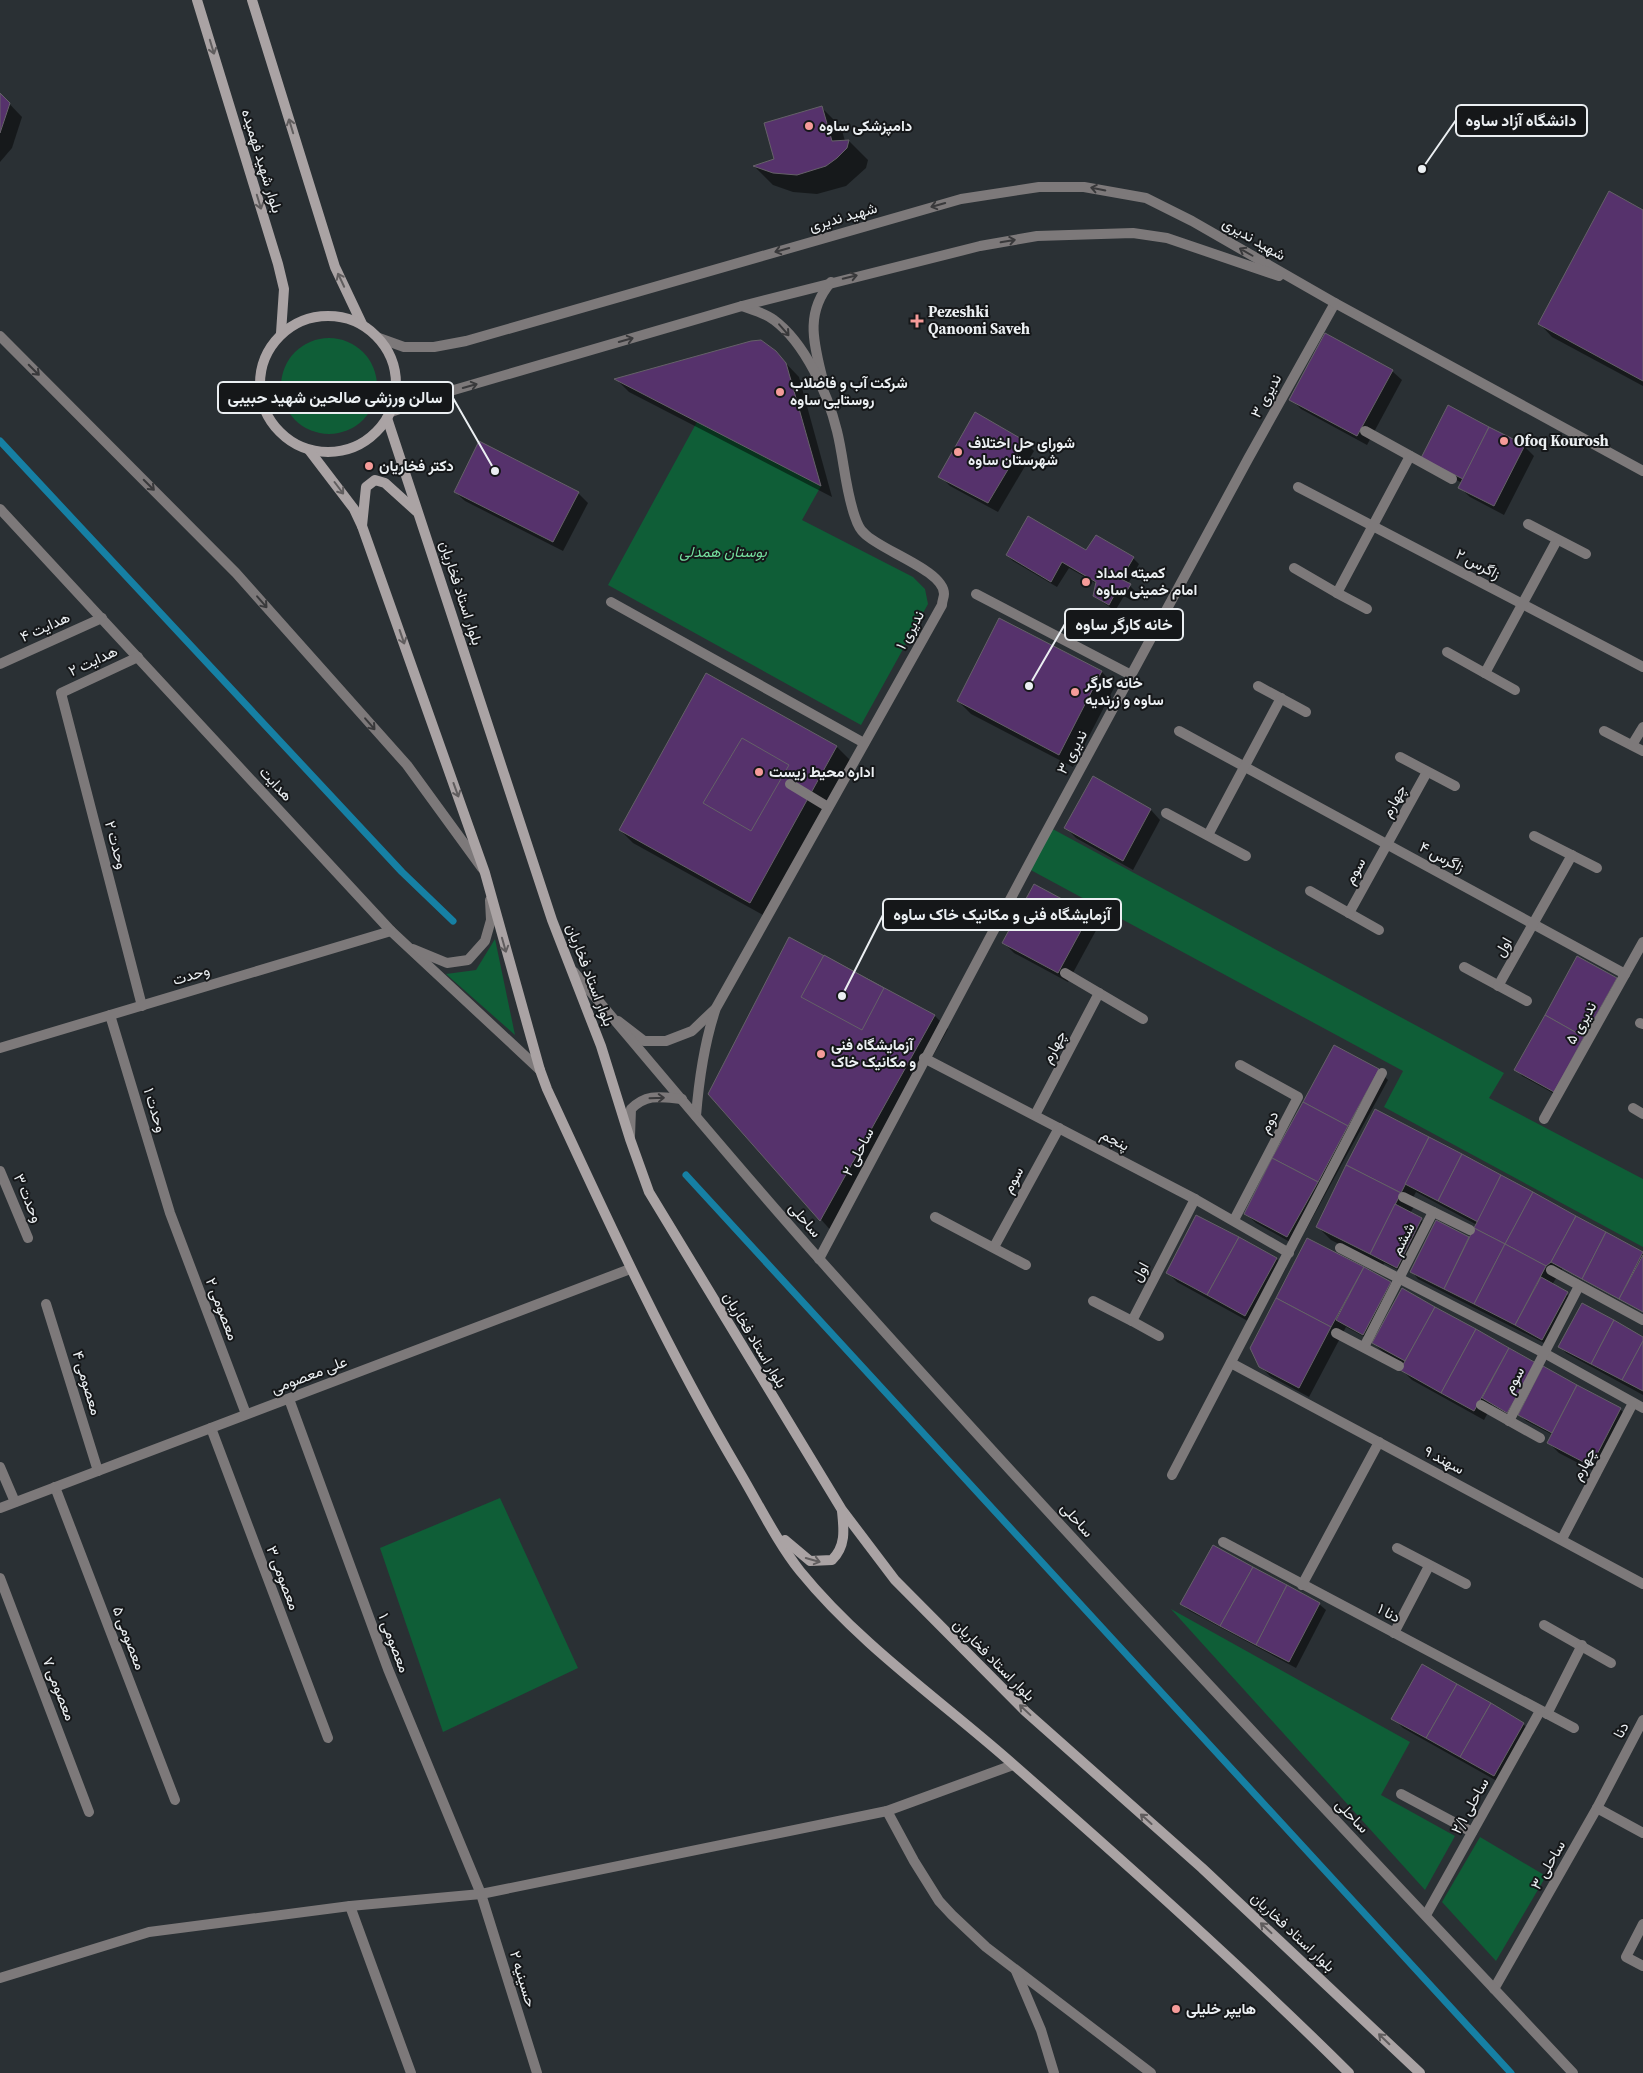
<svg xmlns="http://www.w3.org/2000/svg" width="1643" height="2073" font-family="'Source Serif 4',Vazirmatn,serif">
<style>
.green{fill:#0f5e37}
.shadow{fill:#0007}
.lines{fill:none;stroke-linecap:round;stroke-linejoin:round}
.stream{stroke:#1680a4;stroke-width:7}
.building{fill:#56326c;stroke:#656168}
.minor{stroke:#7d797a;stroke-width:10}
.tertiary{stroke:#7d797a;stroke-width:10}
.secondary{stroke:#aaa3a4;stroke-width:10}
.oneway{stroke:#605d5e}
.oneway2{stroke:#39393b}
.poi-dot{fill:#f59b99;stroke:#151719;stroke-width:2}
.labels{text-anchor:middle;stroke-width:4;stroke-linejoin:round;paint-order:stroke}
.poi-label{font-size:15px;font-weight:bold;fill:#ebeff2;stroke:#151719;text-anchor:start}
.street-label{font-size:15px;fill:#ebeff2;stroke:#151719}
.park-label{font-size:15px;font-style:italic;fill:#74dd9d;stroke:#151719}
.leader{fill:none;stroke:#ebeff2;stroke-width:2}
.callout-dot{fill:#ebeff2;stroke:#151719;stroke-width:2}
.callout{fill:#151719;stroke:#ebeff2;stroke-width:2}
.callout-label{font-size:16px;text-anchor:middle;font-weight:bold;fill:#ebeff2}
</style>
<rect width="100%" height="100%" fill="#2a3034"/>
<g class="green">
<circle cx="329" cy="386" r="48"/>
<path d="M698,420L821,486L802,520L913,577L925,589L928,604L861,725L608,585Z"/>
<path d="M1049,827L1504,1073L1489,1098L1643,1179V1247L1384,1107L1403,1071L1027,868Z"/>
<path d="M495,939L515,1035L446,974L476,970Z"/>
<path d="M500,1498L578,1668L443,1732L380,1548Z"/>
<path d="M1171,1609L1410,1742L1381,1795L1455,1836L1425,1890Z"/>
<path d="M1480,1837L1546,1876L1496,1961L1442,1902Z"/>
</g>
<g class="shadow">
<path d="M0,94L22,117L12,148L0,162Z"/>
<path d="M821,107L841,127L845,141H849L868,160L866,168L846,186L817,194L793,192L773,185L755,167L775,160Z"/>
<path d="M1643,211V386L1552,337L1539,323Z"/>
<path d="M775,352L799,377L832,497L629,392L617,380Z"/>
<path d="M1392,371L1402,380L1367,445L1301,409L1291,399Z"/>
<path d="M976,414L1025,442L1034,451L998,512L950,486L940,476Z"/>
<path d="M1524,446L1534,456L1504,515L1470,497L1460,488L1462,483L1432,467Z"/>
<path d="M455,492L578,493L588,503L563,551L465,501Z"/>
<path d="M1087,552L1133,558L1139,564L1128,584L1136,592L1131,600L1124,596L1115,611L1094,596L1097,584L1069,568L1057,587L1013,561L1007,555Z"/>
<path d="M1000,620L1102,672L1115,686L1073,767L971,714L958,701Z"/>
<path d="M706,674L837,747L850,760L763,915L633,843L620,830Z"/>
<path d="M1093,778L1151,810L1160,820L1133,870L1076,838L1066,828Z"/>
<path d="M1089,915L1099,925L1068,982L1014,953L1004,943Z"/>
<path d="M1616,979L1622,985L1560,1097L1522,1076L1516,1069Z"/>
<path d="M935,1016L948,1029L833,1233L710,1094Z"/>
<path d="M1378,1070L1388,1080L1297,1246L1256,1223L1246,1214Z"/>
<path d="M1348,1165L1501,1176L1643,1254V1311L1563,1268L1562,1270L1643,1314L1561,1270L1552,1285L1574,1299L1548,1345L1455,1298L1418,1279L1412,1272L1469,1238L1470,1239L1477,1225L1416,1192L1410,1203L1414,1207L1410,1213L1428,1225L1404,1273L1384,1263L1383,1266L1331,1240L1318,1227Z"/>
<path d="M1277,1259L1286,1268L1255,1325L1177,1282L1167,1272Z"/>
<path d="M1363,1268L1391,1283L1397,1289L1370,1340L1346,1327L1309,1397L1270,1376L1260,1366Z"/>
<path d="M1402,1290L1620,1409L1630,1419L1601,1475L1559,1453L1549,1443L1553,1435L1526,1421L1520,1415L1531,1392L1529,1391L1514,1418L1492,1405L1484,1420L1412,1380L1402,1370L1405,1364L1383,1352L1374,1343Z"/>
<path d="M1643,1339V1395L1566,1353L1560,1347Z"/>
<path d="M1182,1604H1319L1326,1610L1296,1668L1188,1610Z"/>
<path d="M1393,1718L1523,1724L1533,1734L1504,1785L1403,1728Z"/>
</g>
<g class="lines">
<g class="stream">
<path d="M0,441L402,872L453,921"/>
<path d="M686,1175L1511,2073"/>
</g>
</g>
<g class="building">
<path d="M0,93L10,103L0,133Z"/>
<path d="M822,106L832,141L849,140L847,148L837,158L826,166L797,175L773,173L753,166L774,159L764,123Z"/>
<path d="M1609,191L1643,210V381L1538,324Z"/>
<path d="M1325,333L1393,370L1357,436L1289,400Z"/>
<path d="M761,340L776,351L786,363L821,486L614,379L751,341Z"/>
<path d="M1448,405L1489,427L1463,479L1421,458Z"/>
<path d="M975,412L1025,441L988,503L938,477Z"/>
<path d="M1489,427L1525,445L1494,506L1458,488Z"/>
<path d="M479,441L579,492L553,542L454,492Z"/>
<path d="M1028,516L1086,550L1096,535L1134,557L1121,579L1131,584L1125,594L1117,590L1109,605L1093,596L1096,582L1062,562L1051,582L1006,555Z"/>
<path d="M999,618L1102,671L1059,755L957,701Z"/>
<path d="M706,673L837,746L750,903L619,830Z"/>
<path d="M742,738L789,765L751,831L703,803Z"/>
<path d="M1093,776L1151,809L1123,861L1064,828Z"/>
<path d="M1034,884L1090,914L1058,973L1002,943Z"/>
<path d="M789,937L935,1015L820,1221L708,1094Z"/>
<path d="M824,955L884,988L862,1030L801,997Z"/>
<path d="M1577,956L1617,978L1584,1037L1545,1015Z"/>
<path d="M1545,1015L1584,1037L1554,1092L1514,1070Z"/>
<path d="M1334,1045L1379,1069L1348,1126L1303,1102Z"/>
<path d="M1303,1102L1348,1126L1318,1182L1272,1158Z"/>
<path d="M1375,1109L1429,1137L1401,1193L1346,1165Z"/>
<path d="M1429,1137L1462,1154L1438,1201L1405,1184Z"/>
<path d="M1462,1154L1501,1175L1478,1222L1438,1201Z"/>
<path d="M1272,1158L1318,1182L1287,1237L1244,1214Z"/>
<path d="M1346,1165L1401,1193L1370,1254L1316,1227Z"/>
<path d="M1501,1175L1533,1192L1505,1244L1474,1228Z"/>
<path d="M1533,1192L1576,1216L1551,1262L1546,1266L1505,1244Z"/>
<path d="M1395,1204L1422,1218L1397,1268L1370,1254Z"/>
<path d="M1196,1215L1239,1237L1207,1295L1166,1273Z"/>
<path d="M1576,1216L1606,1232L1582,1279L1551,1262Z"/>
<path d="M1436,1220L1469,1237L1444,1289L1410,1272Z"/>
<path d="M1474,1228L1505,1244L1474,1304L1444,1289Z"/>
<path d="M1606,1232L1643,1252L1619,1299L1582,1279Z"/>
<path d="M1239,1237L1277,1258L1245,1316L1207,1295Z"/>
<path d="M1307,1238L1364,1267L1331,1327L1276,1298Z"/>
<path d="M1505,1244L1546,1266L1515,1325L1474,1304Z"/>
<path d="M1643,1255V1312L1619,1299Z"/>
<path d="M1364,1267L1391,1282L1363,1335L1336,1320Z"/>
<path d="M1541,1277L1568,1292L1542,1340L1515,1325Z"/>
<path d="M1402,1288L1435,1307L1405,1361L1372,1343Z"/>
<path d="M1276,1298L1331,1327L1299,1388L1259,1367L1250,1348Z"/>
<path d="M1582,1303L1614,1320L1591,1364L1558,1347Z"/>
<path d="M1435,1307L1476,1329L1441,1393L1400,1370Z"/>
<path d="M1614,1320L1643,1337V1341L1622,1380L1591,1364Z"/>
<path d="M1476,1329L1509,1348L1474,1411L1441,1393Z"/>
<path d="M1643,1341V1391L1622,1380Z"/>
<path d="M1509,1348L1536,1363L1507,1413L1482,1398Z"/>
<path d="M1543,1366L1577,1385L1552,1433L1518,1415Z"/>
<path d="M1577,1385L1621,1408L1591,1466L1547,1443Z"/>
<path d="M1213,1545L1253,1567L1220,1626L1180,1604Z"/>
<path d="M1253,1567L1287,1585L1256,1645L1220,1626Z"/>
<path d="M1287,1585L1320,1603L1289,1662L1256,1645Z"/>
<path d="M1422,1664L1457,1684L1426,1738L1391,1719Z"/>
<path d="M1457,1684L1491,1703L1460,1757L1426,1738Z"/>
<path d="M1491,1703L1524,1723L1494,1776L1460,1757Z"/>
</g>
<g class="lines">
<g class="minor">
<path d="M824,385C815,346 803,315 831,282"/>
<path d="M1365,431L1452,479"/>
<path d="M1298,487L1643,667"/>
<path d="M0,509L391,931L540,1070"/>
<path d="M1528,524L1586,554"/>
<path d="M1294,568L1337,593L1410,456"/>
<path d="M1337,593L1367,609"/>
<path d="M976,594L1131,675"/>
<path d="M611,602L864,743"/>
<path d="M1447,652L1515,690"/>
<path d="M138,657L61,693L142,1006"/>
<path d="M0,664L102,618"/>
<path d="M1485,673L1557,540"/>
<path d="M1258,686L1306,712"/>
<path d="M1179,731L1625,974"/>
<path d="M1604,731L1643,751"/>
<path d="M1632,745L1643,727"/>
<path d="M1400,757L1455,786"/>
<path d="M790,784L828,807"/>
<path d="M1166,813L1246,856"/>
<path d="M1208,835L1281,698"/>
<path d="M1534,836L1597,868"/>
<path d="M1310,891L1379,930"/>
<path d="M1349,913L1427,772"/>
<path d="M413,949L447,963L468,960L485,941L491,920L490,900"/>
<path d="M1464,967L1527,1001"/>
<path d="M1065,973L1143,1019"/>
<path d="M1498,986L1572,855"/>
<path d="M110,1015L170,1213L246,1414"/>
<path d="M618,1021L644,1041H666L692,1031L714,1010"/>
<path d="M1640,1023L1643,1024"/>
<path d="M0,1048L391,931"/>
<path d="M924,1058L1195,1199L1289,1253"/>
<path d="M1633,1108L1643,1114"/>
<path d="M1035,1115L1099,993"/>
<path d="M696,1116C699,1079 704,1043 716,1008L942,605C942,601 944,597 944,594C944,570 879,550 864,533C859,529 857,523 855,517C845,489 844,459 837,431C828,394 805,343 774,320C765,313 753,310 742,306"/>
<path d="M1544,1119L1643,942"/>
<path d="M0,1171L28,1238"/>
<path d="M1403,1197L1470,1230"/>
<path d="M935,1217L1026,1265"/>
<path d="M1234,1220L1298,1097L1240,1065"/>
<path d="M994,1247L1059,1128"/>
<path d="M1340,1248L1546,1354L1643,1408"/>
<path d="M819,1259L1037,849L1248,459L1335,303"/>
<path d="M1551,1270L1643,1320"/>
<path d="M1093,1301L1132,1321L1195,1199"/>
<path d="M46,1304L98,1471"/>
<path d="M1132,1321L1159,1336"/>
<path d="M1336,1333L1399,1366"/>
<path d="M1364,1347L1433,1212"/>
<path d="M1231,1363L1643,1584"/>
<path d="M289,1399L388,1669L481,1894L537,2073"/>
<path d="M1481,1405L1540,1438"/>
<path d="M1509,1421L1579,1286"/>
<path d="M211,1428L328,1738"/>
<path d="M0,1467L15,1502"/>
<path d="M1172,1475L1382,1073"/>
<path d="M55,1487L175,1800"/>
<path d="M0,1508L630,1269"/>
<path d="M1562,1539L1633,1403"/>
<path d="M1223,1542L1574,1728"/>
<path d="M1397,1548L1466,1584"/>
<path d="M0,1578L89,1812"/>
<path d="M1302,1585L1379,1442"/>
<path d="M1544,1625L1611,1663"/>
<path d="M1394,1633L1429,1566"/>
<path d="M1547,1714L1582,1645"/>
<path d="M1401,1794L1472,1832"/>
<path d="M1597,1808L1643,1833"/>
<path d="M887,1811L914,1861L939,1901L952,1915L986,1947L1151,2073"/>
<path d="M350,1906L411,2073"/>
<path d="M1426,1915L1540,1711"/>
<path d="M1643,1924L1626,1957L1643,1966"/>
<path d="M1016,1971L1041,2030L1054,2073"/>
<path d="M0,1978L149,1932L350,1906L481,1894L887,1811L1013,1765"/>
<path d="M1494,1989L1597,1808L1643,1720"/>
</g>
<g class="tertiary">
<path d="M0,336L236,573L407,765L482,868"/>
<path d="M379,338L404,347H434L466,341L961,199L1039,187H1084L1146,198L1192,221L1335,303L1643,471"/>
<path d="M391,412L447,392L742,306L980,246L1037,236L1133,233L1167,238L1279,276"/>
<path d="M574,972C656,1069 737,1167 822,1262C1067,1537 1321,1804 1573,2073"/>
<path d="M630,1136L631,1109C647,1093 661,1097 682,1099"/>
</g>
<g class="secondary">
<path d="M197,0L278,264L284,289L281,333"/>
<path d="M252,0L335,267L362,324"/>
<circle cx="328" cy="384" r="68"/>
<path d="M387,418L552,920L601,1046L630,1139L649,1192L842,1510L895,1580L1025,1711L1202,1868L1420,2073"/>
<path d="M309,450L354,509L362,526L485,873L540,1070L547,1089C607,1219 666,1348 739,1471C758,1503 777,1542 800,1571C861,1646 943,1702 1015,1766C1129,1866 1242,1967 1349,2073"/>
<path d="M362,526L366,487L375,480L385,483L416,511"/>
<path d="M785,1540L810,1561L832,1560C846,1546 844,1530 842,1511"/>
</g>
</g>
<defs><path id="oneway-shaft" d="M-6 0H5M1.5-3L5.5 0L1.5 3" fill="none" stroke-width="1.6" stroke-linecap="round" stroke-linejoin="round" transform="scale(1.25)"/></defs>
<g class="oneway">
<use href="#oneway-shaft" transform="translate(212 47) rotate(73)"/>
<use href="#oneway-shaft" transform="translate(291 126) rotate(-107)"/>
<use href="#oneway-shaft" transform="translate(259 202) rotate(73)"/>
<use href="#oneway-shaft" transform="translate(341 280) rotate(-115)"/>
<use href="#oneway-shaft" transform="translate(339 488) rotate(53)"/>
<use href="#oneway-shaft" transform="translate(402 637) rotate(71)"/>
<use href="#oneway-shaft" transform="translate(456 790) rotate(70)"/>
<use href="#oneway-shaft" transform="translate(504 945) rotate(74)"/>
<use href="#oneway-shaft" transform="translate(813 1560) rotate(16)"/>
<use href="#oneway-shaft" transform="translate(1025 1710) rotate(-137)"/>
<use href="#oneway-shaft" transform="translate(1146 1819) rotate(-138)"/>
<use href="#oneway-shaft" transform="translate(1266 1928) rotate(-137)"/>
<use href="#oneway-shaft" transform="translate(1384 2039) rotate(-136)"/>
</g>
<g class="oneway2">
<use href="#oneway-shaft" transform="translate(1098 189) rotate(-169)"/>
<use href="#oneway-shaft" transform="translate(938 205) rotate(164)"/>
<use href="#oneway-shaft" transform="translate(1008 241) rotate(-10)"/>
<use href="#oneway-shaft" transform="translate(782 250) rotate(164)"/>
<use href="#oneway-shaft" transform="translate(1246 252) rotate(-150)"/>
<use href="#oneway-shaft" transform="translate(850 277) rotate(-14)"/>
<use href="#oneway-shaft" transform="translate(784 330) rotate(49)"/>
<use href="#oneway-shaft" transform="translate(626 340) rotate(-16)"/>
<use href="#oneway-shaft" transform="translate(34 370) rotate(45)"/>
<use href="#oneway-shaft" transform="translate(470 386) rotate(-16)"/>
<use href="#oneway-shaft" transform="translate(149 485) rotate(45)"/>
<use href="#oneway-shaft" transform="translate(262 602) rotate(49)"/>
<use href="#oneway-shaft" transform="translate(370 724) rotate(49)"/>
<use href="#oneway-shaft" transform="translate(657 1098) rotate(-2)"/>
</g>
<g class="poi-dot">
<circle cx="809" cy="126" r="5"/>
<path d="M914.5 313.5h5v5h5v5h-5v5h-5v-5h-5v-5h5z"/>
<circle cx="780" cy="392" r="5"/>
<circle cx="1504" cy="441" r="5"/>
<circle cx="958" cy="452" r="5"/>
<circle cx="369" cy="466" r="5"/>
<circle cx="1086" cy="582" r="5"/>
<circle cx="1075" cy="692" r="5"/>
<circle cx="759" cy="772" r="5"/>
<circle cx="821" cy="1054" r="5"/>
<circle cx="1176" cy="2009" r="5"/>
</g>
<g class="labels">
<g class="poi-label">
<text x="819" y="131">دامپزشکی ساوه</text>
<text x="928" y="317">Pezeshki<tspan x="928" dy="17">Qanooni Saveh</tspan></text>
<text x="790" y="388">شرکت آب و فاضلاب<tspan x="790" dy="17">روستایی ساوه</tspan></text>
<text x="1514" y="446">Ofoq Kourosh</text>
<text x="968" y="448">شورای حل اختلاف<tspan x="968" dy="17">شهرستان ساوه</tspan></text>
<text x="379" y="471">دکتر فخاریان</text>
<text x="1096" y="578">کمیته امداد<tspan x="1096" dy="17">امام خمینی ساوه</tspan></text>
<text x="1085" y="688">خانه کارگر<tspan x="1085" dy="17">ساوه و زرندیه</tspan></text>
<text x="769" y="777">اداره محیط زیست</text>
<text x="831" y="1050">آزمایشگاه فنی<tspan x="831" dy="17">و مکانیک خاک</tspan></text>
<text x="1186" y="2014">هایپر خلیلی</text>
</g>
<g class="street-label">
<text transform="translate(262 161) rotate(73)" y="5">بلوار شهید فهمیده</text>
<text transform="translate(843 217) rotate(-16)" y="5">شهید ندیری</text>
<text transform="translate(1254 239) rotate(30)" y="5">شهید ندیری</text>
<text transform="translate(1266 396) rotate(-61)" y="5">ندیری ۳</text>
<text transform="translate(1478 564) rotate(28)" y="5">زاگرس ۲</text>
<text transform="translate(461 593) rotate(72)" y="5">بلوار استاد فخاریان</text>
<text transform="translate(45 627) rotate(-24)" y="5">هدایت ۴</text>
<text transform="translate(910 630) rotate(-61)" y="5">ندیری ۱</text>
<text transform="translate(93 661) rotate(-25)" y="5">هدایت ۲</text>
<text transform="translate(1072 752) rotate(-62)" y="5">ندیری ۳</text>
<text transform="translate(276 784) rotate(47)" y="5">هدایت</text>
<text transform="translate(1394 801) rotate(-61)" y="5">چهارم</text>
<text transform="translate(116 845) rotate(75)" y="5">وحدت ۲</text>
<text transform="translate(1442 857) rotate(28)" y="5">زاگرس ۴</text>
<text transform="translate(1355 871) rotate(-61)" y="5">سوم</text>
<text transform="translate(1503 947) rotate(-60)" y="5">اول</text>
<text transform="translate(191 975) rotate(-17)" y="5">وحدت</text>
<text transform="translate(590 975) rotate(69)" y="5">بلوار استاد فخاریان</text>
<text transform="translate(1581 1023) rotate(-60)" y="5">ندیری ۵</text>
<text transform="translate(1054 1047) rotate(-62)" y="5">چهارم</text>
<text transform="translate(155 1110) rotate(73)" y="5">وحدت ۱</text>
<text transform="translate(1269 1122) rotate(-62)" y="5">دوم</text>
<text transform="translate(1115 1140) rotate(27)" y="5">پنجم</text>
<text transform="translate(858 1152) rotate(-63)" y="5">ساحلی ۲</text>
<text transform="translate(1013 1180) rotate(-62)" y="5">سوم</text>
<text transform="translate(28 1198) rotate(67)" y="5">وحدت ۳</text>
<text transform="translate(805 1220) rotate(49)" y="5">ساحلی</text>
<text transform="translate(1403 1239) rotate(-63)" y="5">ششم</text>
<text transform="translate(1140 1272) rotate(-62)" y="5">اول</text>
<text transform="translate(222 1309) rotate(69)" y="5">معصومی ۲</text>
<text transform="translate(755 1340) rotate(59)" y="5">بلوار استاد فخاریان</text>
<text transform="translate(309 1375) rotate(-21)" y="5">علی معصومی</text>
<text transform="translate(1514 1380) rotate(-62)" y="5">سوم</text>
<text transform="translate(87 1383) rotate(73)" y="5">معصومی ۴</text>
<text transform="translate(1444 1460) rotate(28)" y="5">سهند ۹</text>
<text transform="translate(1584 1464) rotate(-62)" y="5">چهارم</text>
<text transform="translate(1077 1520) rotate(48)" y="5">ساحلی</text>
<text transform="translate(283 1578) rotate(69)" y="5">معصومی ۳</text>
<text transform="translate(1389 1613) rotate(28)" y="5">دنا ۱</text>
<text transform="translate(129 1638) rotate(69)" y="5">معصومی ۵</text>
<text transform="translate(394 1643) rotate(69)" y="5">معصومی ۱</text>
<text transform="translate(994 1660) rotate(45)" y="5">بلوار استاد فخاریان</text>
<text transform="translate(59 1689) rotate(69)" y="5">معصومی ۷</text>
<text transform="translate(1621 1730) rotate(-62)" y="5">دنا</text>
<text transform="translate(1470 1806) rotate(-61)" y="5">ساحلی ۲/۱</text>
<text transform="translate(1352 1816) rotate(46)" y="5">ساحلی</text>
<text transform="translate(1548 1865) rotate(-60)" y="5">ساحلی ۳</text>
<text transform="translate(1293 1932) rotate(43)" y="5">بلوار استاد فخاریان</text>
<text transform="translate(523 1979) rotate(73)" y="5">حسینیه ۲</text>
</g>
<g class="park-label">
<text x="723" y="557">بوستان همدلی</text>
</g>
</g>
<path class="leader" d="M1422 169L1456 120M495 471L453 398M1029 686L1065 624M842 996L883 915"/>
<g class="callout-dot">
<circle cx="1422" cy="169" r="5"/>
<circle cx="495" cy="471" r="5"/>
<circle cx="1029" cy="686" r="5"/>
<circle cx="842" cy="996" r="5"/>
</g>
<g class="callout">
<rect x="1456" y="105" width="131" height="31" rx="5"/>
<rect x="218" y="382" width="235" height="31" rx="5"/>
<rect x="1065" y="609" width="118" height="31" rx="5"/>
<rect x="883" y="899" width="238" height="31" rx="5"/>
</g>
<g class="callout-label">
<text x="1521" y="126">دانشگاه آزاد ساوه</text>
<text x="335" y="403">سالن ورزشی صالحین شهید حبیبی</text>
<text x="1124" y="630">خانه کارگر ساوه</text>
<text x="1002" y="920">آزمایشگاه فنی و مکانیک خاک ساوه</text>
</g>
</svg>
